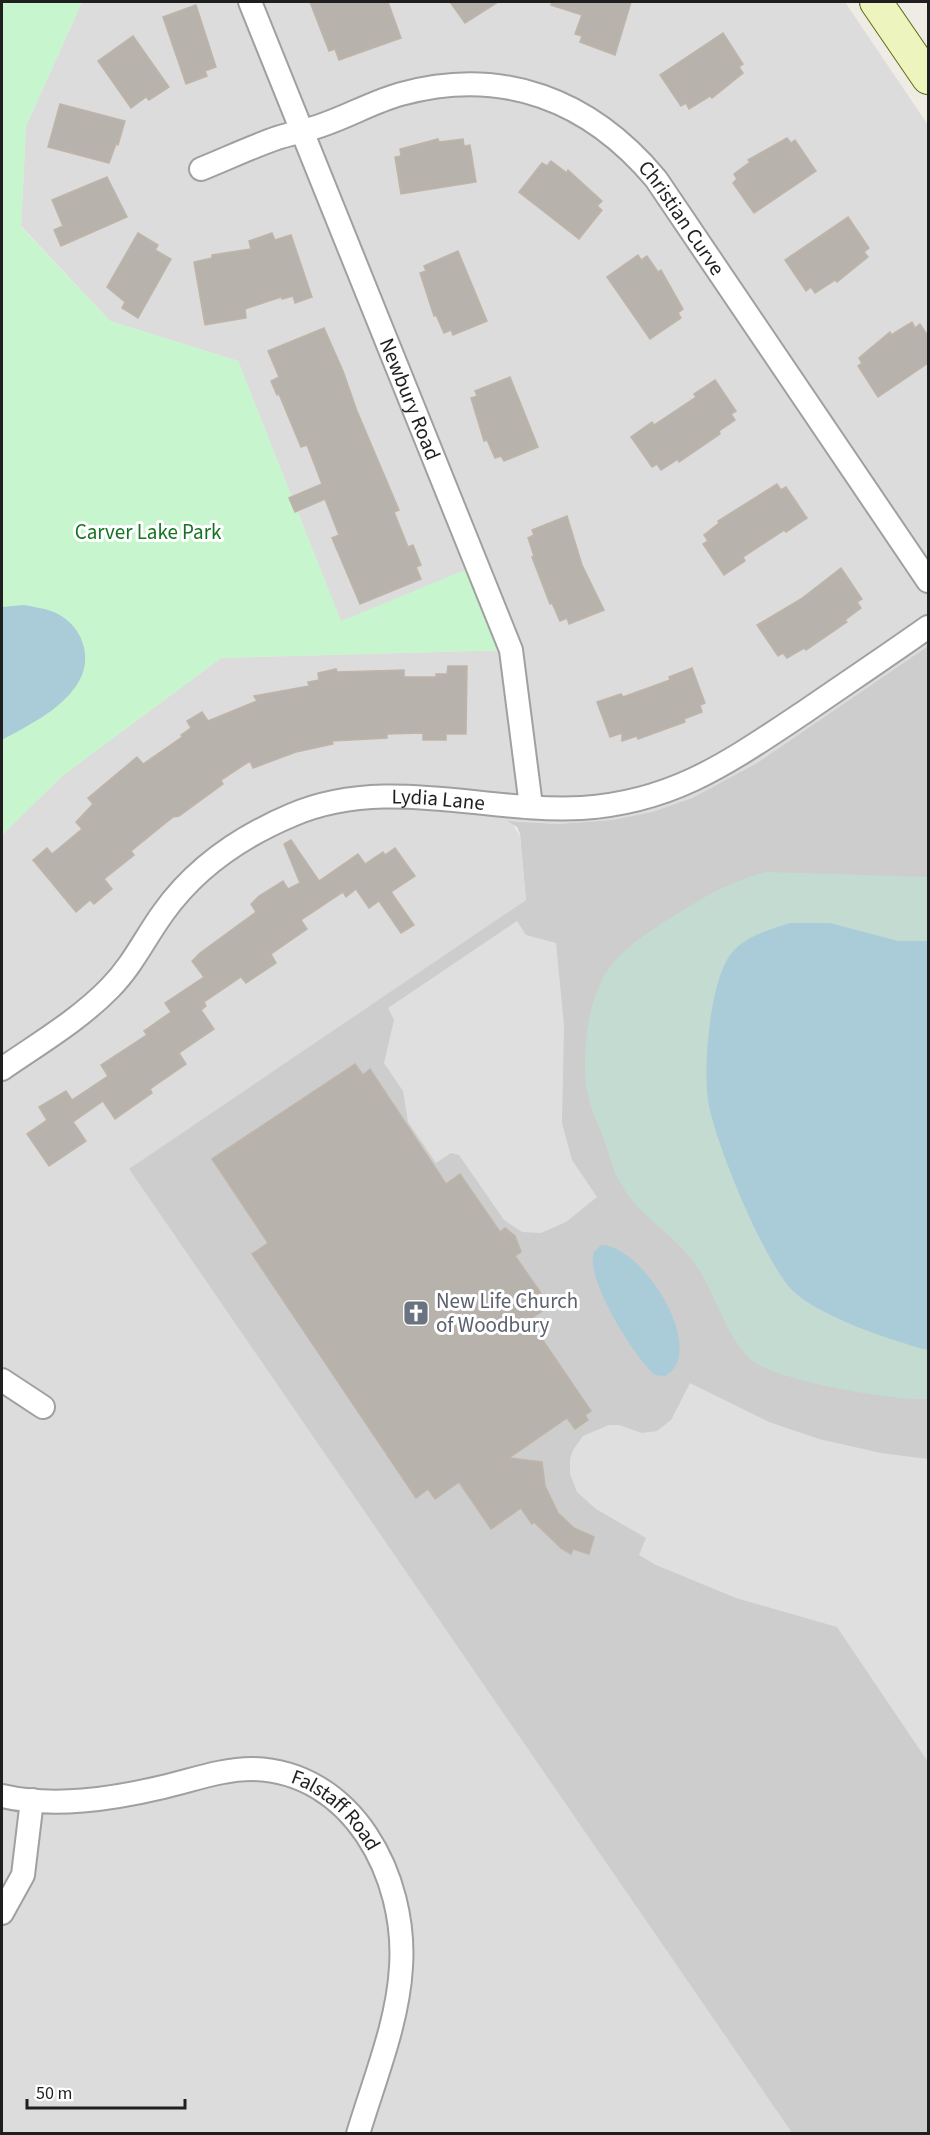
<svg xmlns="http://www.w3.org/2000/svg" width="930" height="2135" font-family="'Source Sans 3',sans-serif">
<style>
.residential{fill:#dddcdc}
.religious{fill:#cdcdcd}
.wetland{fill:#c4dbd2}
.park{fill:#c7f5cd}
.parking{fill:#dfdfdf}
.water{fill:#aacbd8}
.building{fill:#b8b2ac;stroke:#bfb4a9;stroke-width:1.5}
.lines{fill:none;stroke-linecap:round;stroke-linejoin:round}
.minor-casing{stroke:#a0a0a0;stroke-width:26}
.secondary-casing{stroke:#5d6d0f;stroke-width:34}
.minor{stroke:#fff;stroke-width:22}
.secondary{stroke:#eef4be;stroke-width:32}
.labels{text-anchor:middle;stroke-width:6;stroke-linejoin:round;paint-order:stroke}
.street-label{font-size:21px;fill:#1f1f1f;stroke:#fff}
.park-label{font-size:21px;fill:#157423;stroke:#fff}
.worship-label{font-size:21px;fill:#5b616d;stroke:#fff;text-anchor:start}
</style>
<rect width="100%" height="100%" fill="#efece6"/>
<path class="residential" d="M82,2H845L928,125V646L757,763L692,798L652,812L612,820L557,824L511,821L520,836L526,900L130,1170L792,2133H2V835L62,776L221,658L511,650L477,566L341,622L238,361L110,321L21,226L26,126Z"/>
<path class="religious" d="M928,646V2133H792L129,1169L526,900L520,834L517,827L507,821L557,824L612,820L652,812L692,798L757,763Z"/>
<path class="wetland" d="M766,872L928,877V1399C895,1401 778,1381 753,1361C726,1340 715,1289 692,1260C672,1233 637,1214 621,1184C613,1171 610,1156 605,1142C600,1128 592,1114 589,1099C579,1061 587,995 612,964C629,944 654,928 677,914C707,895 731,881 766,872Z"/>
<path class="park" d="M2,2H82L26,126L21,227L110,321L238,361L341,621L477,565L511,650L221,658L62,776L2,835Z"/>
<g class="parking">
<path d="M517,921L526,935L556,943L564,1025L562,1123L572,1160L597,1197L566,1222L541,1233L522,1232L504,1220L459,1155L451,1153L436,1163L408,1122L403,1091L384,1063L394,1020L388,1008Z"/>
<path d="M690,1383L769,1422L819,1439L881,1453L928,1459V1762L837,1627L736,1598L656,1565L639,1555L646,1538L596,1509L577,1492L570,1474V1459L573,1450L583,1436L609,1425H619L642,1433L657,1431L671,1420Z"/>
</g>
<g class="water">
<path d="M24,605C33,607 43,608 51,611C82,622 96,659 76,686C59,711 27,726 2,740V607Z"/>
<path d="M790,923H830L898,941H928V1350C892,1341 818,1316 792,1290C764,1261 714,1141 708,1100C703,1067 710,980 731,954C745,936 769,930 790,923Z"/>
<path d="M601,1245C643,1245 709,1352 665,1376L655,1375C635,1359 584,1277 594,1252Z"/>
</g>
<g class="building">
<path d="M310,2H388L401,38L339,60L335,49L329,51Z"/>
<path d="M450,2H498L465,23Z"/>
<path d="M552,2H631L615,55L580,42L582,36L575,34L582,15L551,5Z"/>
<path d="M196,5L216,67L205,71L207,76L186,84L163,17Z"/>
<path d="M723,33L743,64L739,67L743,73L712,98L710,96L689,109L686,103L681,106L660,75Z"/>
<path d="M133,36L169,87L149,100L146,97L131,108L98,61Z"/>
<path d="M60,104L125,121L118,145L116,144L109,163L48,147Z"/>
<path d="M787,138L791,143L795,140L816,171L754,213L733,183L737,179L734,174L750,162L748,160Z"/>
<path d="M438,139L439,142L463,139L464,146L470,145L476,182L401,194L395,157L401,156L400,149Z"/>
<path d="M551,161L567,173L568,170L602,201L597,206L602,210L579,239L519,192L542,163L547,166Z"/>
<path d="M107,177L127,217L61,246L54,230L63,226L52,200Z"/>
<path d="M848,217L869,248L864,252L868,257L837,282L835,280L815,293L811,287L806,291L785,260Z"/>
<path d="M138,233L158,245L155,250L171,259L138,318L122,308L125,302L107,287Z"/>
<path d="M272,233L275,240L291,235L312,297L295,303L293,296L282,299L281,297L245,309L246,318L205,325L194,262L212,258V255L251,249L249,241Z"/>
<path d="M458,251L487,321L453,335L451,330L444,333L436,315L434,316L420,273L426,271L424,266Z"/>
<path d="M638,255L641,260L647,256L658,272L661,270L683,309L678,313L681,318L650,339L607,277Z"/>
<path d="M912,322L915,328L920,324L928,336V363L878,397L858,366L862,363L859,358L890,332L891,335Z"/>
<path d="M324,328L343,371L357,411L399,510L394,512L408,547L413,545L421,565L416,567L421,579L360,604L332,538L339,535L325,499L295,512L289,498L322,484L307,445L301,447L279,394L277,395L271,381L279,377L268,351Z"/>
<path d="M510,377L538,447L504,461L501,456L495,458L487,440L484,441L471,398L477,396L475,391Z"/>
<path d="M715,380L736,411L731,414L735,420L719,431L720,434L679,462L678,459L661,470L657,464L652,467L631,437L652,422L654,425L696,397L694,394Z"/>
<path d="M777,484L781,490L786,487L807,518L786,532L784,530L743,557L745,561L724,575L703,544L708,541L704,535L719,523L718,521Z"/>
<path d="M567,516L582,565L604,610L569,624L567,618L560,621L552,603L550,604L532,557L534,556L528,538L534,535L532,530Z"/>
<path d="M841,568L862,599L857,602L861,608L845,620L847,622L806,650L804,648L787,658L783,653L778,656L757,625L801,599Z"/>
<path d="M448,666H467L466,734H446V740H423V733L387,734V738L332,741L333,744L296,752L253,768L250,761L221,780L223,784L179,816L173,817L131,851L134,855L104,879L112,889L94,904L90,900L76,912L33,860L47,848L52,854L82,829L76,822L93,804L88,798L137,757L143,764L182,737L181,735L191,728L187,721L202,712L208,721L257,701L254,696L309,686L308,682L319,680L318,673L336,669L337,672L404,670V677H436V674H447Z"/>
<path d="M692,668L705,703L700,705L702,712L684,719L685,722L638,739L637,736L622,741V733L610,737L597,702L621,694L623,697L670,680L669,677Z"/>
<path d="M291,840L319,881L358,854L365,864L383,852L385,855L395,848L415,876L391,892L414,925L401,933L379,901L369,908L356,889L346,897L343,892L301,920L307,929L271,954L276,963L246,983L241,977L204,1002L206,1006L201,1010L214,1029L179,1053L186,1064L150,1089L152,1093L115,1119L103,1101L73,1122L86,1141L49,1166L27,1134L47,1120L39,1107L66,1091L72,1100L108,1076L101,1065L147,1035L144,1031L171,1012L165,1003L204,977L192,961L200,953L256,912L251,904L259,896L283,881L288,889L300,883L284,844Z"/>
<path d="M355,1064L363,1075L370,1069L446,1184L460,1174L500,1232L505,1228L515,1236L521,1252L515,1256L550,1306L529,1320L591,1411L585,1415L588,1420L575,1429L567,1418L509,1458L542,1462L545,1486L558,1513L574,1528L594,1537L589,1554L573,1549L571,1554L562,1549L534,1522L532,1524L521,1508L491,1529L459,1482L435,1499L428,1489L416,1498L252,1254L268,1243L212,1159Z"/>
</g>
<g class="lines">
<defs>
<g id="minor">
<path id="s1" d="M250,2L511,650L531,806"/>
<path id="s2" d="M201,169C226,159 251,147 277,138C293,133 310,130 325,124C351,115 375,101 401,94C503,66 590,100 656,179L928,581"/>
<path id="s3" d="M2,1069C38,1044 79,1020 110,988C132,966 145,938 163,913C195,868 242,836 292,815C386,775 484,813 582,808C674,802 729,762 803,713C845,684 887,656 928,627"/>
<path d="M2,1380L43,1407"/>
<path id="s4" d="M2,1796C54,1808 112,1799 163,1787C193,1780 222,1769 252,1769C353,1771 407,1877 401,1967C398,2023 374,2080 358,2134"/>
<path d="M2,1913L23,1875L32,1800"/>
</g>
<path id="secondary" d="M876,2L928,78"/>
</defs>
<use href="#minor" class="minor-casing"/>
<use href="#secondary" class="secondary-casing"/>
<use href="#minor" class="minor"/>
<use href="#secondary" class="secondary"/>
</g>
<defs>
<symbol id="church-square" viewBox="-11 -11 22 22"><rect x="-9" y="-9" width="18" height="18" rx="4" fill="#6b7280" stroke="#fff"/><path d="M-1.2-6h2.4v3.5h3.3v2.4h-3.3V6h-2.4V-.1h-3.3v-2.4h3.3Z" fill="#fff"/></symbol>
</defs>
<g fill-rule="evenodd">
<use href="#church-square" x="401" y="1298" width="30" height="30"/>
</g>
<g class="labels">
<g class="street-label">
<text dy="7" stroke="none"><textPath href="#s2" startOffset="546">Christian Curve</textPath></text>
<text dy="7" stroke="none"><textPath href="#s1" startOffset="428">Newbury Road</textPath></text>
<text dy="7" stroke="none"><textPath href="#s3" startOffset="540">Lydia Lane</textPath></text>
<text dy="7" stroke="none"><textPath href="#s4" startOffset="351">Falstaff Road</textPath></text>
</g>
<g class="park-label">
<text x="148" y="539">Carver Lake Park</text>
</g>
<g class="worship-label">
<text x="436" y="1308">New Life Church<tspan x="436" dy="24">of Woodbury</tspan></text>
</g>
</g>
<rect width="930" height="2135" fill="none" stroke="#1f1f1f" stroke-width="6"/>
<path d="M27 2099v9h158v-9" fill="none" stroke="#1f1f1f" stroke-width="3"/>
<text x="36" y="2099" font-size="18" fill="#1f1f1f" stroke="#ffffff" stroke-width="4.5" paint-order="stroke">50 m</text>
</svg>
